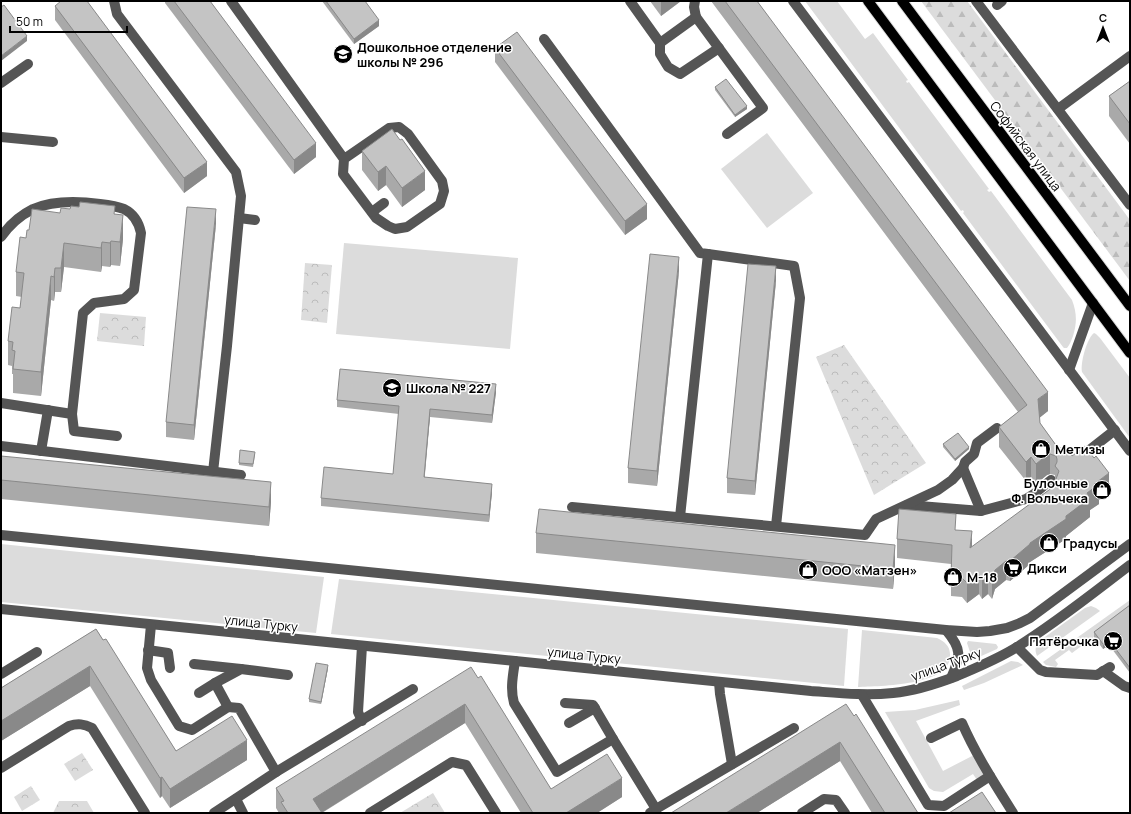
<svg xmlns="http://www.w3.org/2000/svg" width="1131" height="814" font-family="Manrope,sans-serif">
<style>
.grass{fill:#dcdcdc}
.forest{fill:url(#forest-firs)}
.park{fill:url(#park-crowns)}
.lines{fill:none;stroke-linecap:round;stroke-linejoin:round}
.major-casing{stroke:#dbdbdb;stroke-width:12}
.minor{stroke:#555;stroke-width:10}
.major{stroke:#000;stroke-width:10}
.wall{fill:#a9a9a9}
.shaded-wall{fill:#898989}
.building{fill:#c4c4c4;stroke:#898989}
.labels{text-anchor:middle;stroke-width:3;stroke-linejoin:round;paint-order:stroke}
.poi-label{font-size:13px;font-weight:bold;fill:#000;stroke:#fff;text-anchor:start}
.street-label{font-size:13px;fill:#000;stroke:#fff}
</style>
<defs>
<pattern id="forest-firs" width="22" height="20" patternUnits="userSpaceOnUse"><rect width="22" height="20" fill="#dcdcdc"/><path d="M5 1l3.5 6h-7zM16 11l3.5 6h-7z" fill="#bbb"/></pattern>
<pattern id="park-crowns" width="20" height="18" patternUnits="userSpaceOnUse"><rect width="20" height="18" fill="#dcdcdc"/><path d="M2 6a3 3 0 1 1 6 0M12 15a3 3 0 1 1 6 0" fill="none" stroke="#bbb"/></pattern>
</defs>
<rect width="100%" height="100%" fill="#fff"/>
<g class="grass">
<path d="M805,1H837L865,39L873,33L908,80L906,81L907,83L909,82L989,189L987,190L989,192L991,191L1072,300C1077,313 1077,323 1073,336C1071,341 1070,344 1067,348H1064L1063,347L963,213L964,212L963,210L961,211Z"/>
<path d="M767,133L813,193L767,228L721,169Z"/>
<path d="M344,243L518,258L510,349L336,334Z"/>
<path d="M1094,333L1096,334L1100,338L1130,378V438L1082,372C1080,363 1087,338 1094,333Z"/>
<path d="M1,544L324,577L316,633L1,602Z"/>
<path d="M339,579L848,629L844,686L331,634Z"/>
<path d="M1130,600V610L1072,653L1069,650L1055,660L1058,664L1056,667L1046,665L1043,662Z"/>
<path d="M1091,606L1096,608L1100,611L1037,656C1035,651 1035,648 1038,642L1085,608Z"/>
<path d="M862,630L937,638C944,641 950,646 950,654C953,686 879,686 858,687Z"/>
<path d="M968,641L996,644L998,647L997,649L970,661L969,660L970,652L967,643Z"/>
<path d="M1011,661L1018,662L1023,665L984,683L964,690L962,686Z"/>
<path d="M959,700L960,705L916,721L943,771L974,755L985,775L977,780L973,774L943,792L934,791L929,788L885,712L915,710Z"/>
</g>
<path class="forest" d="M921,1H967L1130,220V281Z"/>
<g class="park">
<path d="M305,263L332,265L327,323L301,320Z"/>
<path d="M100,313L146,317L144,346L97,341Z"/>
<path d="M844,345L926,463L874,495L816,357Z"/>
<path d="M82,753L93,770L75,781L64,764Z"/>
<path d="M31,786L40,800L22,811L14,797Z"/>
<path d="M433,793L445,813H400Z"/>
<path d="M59,801H87L94,813H53Z"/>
</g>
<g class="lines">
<defs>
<g id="major">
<path d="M868,1L1130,353"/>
<path d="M902,1L1130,306"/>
</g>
</defs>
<use href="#major" class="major-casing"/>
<g class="minor">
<path d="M114,1L117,14L236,172L241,196L227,346L213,472"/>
<path d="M231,1L344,159L343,174L376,218L388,226L395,229L407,227L440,204L444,191L442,181L408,134L399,127L389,128L344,159"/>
<path d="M630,1L660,43L696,17L763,108L727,134"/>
<path d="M695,1L694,7L696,17"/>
<path d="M793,1L1130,451"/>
<path d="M976,1L1130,205"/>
<path d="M997,5L1002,1"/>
<path d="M544,39L700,253L708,254L680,517"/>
<path d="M660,43V54L668,67L680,74L719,48"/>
<path d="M1,83L28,64"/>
<path d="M1058,109L1130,56"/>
<path d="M1,137L53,142"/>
<path d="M372,212L384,203"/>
<path d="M239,218L255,220"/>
<path d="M1,237C10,224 19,216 33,209C54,200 78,201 100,204C108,205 116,206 124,209C134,214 139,223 141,233L134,290L124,299L94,303L83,313L72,414"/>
<path d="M708,254L794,266L800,298L776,526"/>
<path d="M1069,370L1093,303"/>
<path d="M1,403L72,414L74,431L117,436"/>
<path d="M1,446L241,475"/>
<path d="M41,451L48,410"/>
<path d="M1078,459L1115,430"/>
<path d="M963,468L981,511"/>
<path d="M907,505L981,511L1026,499L1034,494L1051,480"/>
<path d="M572,507L865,535L876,519L938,490L952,480L963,468L965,462L974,454L977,443L997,428"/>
<path d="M1,535L946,630L977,632L990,631L1007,628L1020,623L1030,618L1130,544"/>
<path d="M1,609L811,691C838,693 865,696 893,693C915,691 936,684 957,676C978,667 998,659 1017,647C1056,623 1093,593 1130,565"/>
<path d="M151,625L147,668L151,680L179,726L192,730L228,707L239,708L276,772L214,813"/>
<path d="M946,630C962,649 961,656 951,678"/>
<path d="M362,646L358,712L362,721"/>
<path d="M1017,647L1040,670L1046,672L1097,675L1110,667"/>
<path d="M148,650L168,653L170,668"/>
<path d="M515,661C513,675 510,689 514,703L557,772L613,739L656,809L650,813"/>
<path d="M194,664L241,669"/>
<path d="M1103,671L1124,686L1130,688"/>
<path d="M1,674L37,652"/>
<path d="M719,682L720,694L732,764"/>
<path d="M215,683L241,669L288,675"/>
<path d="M199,693L215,683L228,707"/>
<path d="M862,695L928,805L944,806L990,776"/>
<path d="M565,703L593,705L613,739"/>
<path d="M569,723L595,708"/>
<path d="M931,738L962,723C976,755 995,784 1013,813"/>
<path d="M1,768L69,726C78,723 84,724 92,728L145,813"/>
<path d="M276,772L413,689"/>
<path d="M236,799L243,813"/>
<path d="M656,809L794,728"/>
<path d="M370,813L452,762L466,765L496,813"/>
<path d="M802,813L824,799L836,800L845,813"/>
</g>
<use href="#major" class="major"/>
</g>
<g class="wall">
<path d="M165,1H210L316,157L294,174L165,3Z"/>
<path d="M322,1H365L379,26L354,44Z"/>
<path d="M650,1H681L661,16Z"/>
<path d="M711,1H757L1048,411L1039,418L1040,423L1061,452L1064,455L1072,456L1109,493L1099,500V504L1090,510V517L1066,536V539L1030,562V564L1010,581L1006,580L995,589L992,599L988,594L982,599L979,594L967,603L962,597L951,596V564L897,558V539L956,530L972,547L1053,487L1055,481V475L1050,474L1047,475L1036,484L1031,477L1026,481L999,447V427L1018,412Z"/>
<path d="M55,6L207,176L184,193L55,20Z"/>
<path d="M495,48L647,219L625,235L495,62Z"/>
<path d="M1130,81V144L1109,116V96Z"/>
<path d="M715,87L747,109L735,117L715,90Z"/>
<path d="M362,151L425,190L402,207L386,185L378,191L362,170Z"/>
<path d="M70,209L115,214L123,239L120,266L111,265L110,267L102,266L101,272L64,267L61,292H55L54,301L51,300L41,396L13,393V374H12V366L8,365V341L20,308L22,297L16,296V272L26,238L29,230L60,213Z"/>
<path d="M216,224L194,440L166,437V422Z"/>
<path d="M679,271L657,486L628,483V468Z"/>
<path d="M776,281L755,495L727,493V478Z"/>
<path d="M496,392L492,423L430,417L424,477L492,492L489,522L321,506V498L393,474L399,414L337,407V400Z"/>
<path d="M943,444L969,449L955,461L943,447Z"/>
<path d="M255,455L253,467L239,465V463Z"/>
<path d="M1,456L271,502L269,526L1,499Z"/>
<path d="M536,533L895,565L893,589L536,553Z"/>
<path d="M1130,605V673L1109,645L1103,649L1094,637V632Z"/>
<path d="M96,629L176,751L247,760L170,808L162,796L160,798L90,686L1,741V688Z"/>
<path d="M328,668L321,704L309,702V699Z"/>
<path d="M478,678L551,789L622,797L597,813H521L465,723L322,813H279L276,808V788Z"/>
<path d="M854,716L918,813H872L840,761L757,813Z"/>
</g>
<g class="shaded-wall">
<path d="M661,1H681L661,16Z"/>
<path d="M379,20V26L354,44V39Z"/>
<path d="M27,36V41L1,61V56Z"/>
<path d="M747,106V109L735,117V115Z"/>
<path d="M316,143V157L294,174V160Z"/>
<path d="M207,162V176L184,193V178Z"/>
<path d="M386,166V185L378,191V172Z"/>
<path d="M425,171V190L402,207V188Z"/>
<path d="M647,204V219L625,235V221Z"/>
<path d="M216,209V224L194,440V425Z"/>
<path d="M123,215V239L120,266V242Z"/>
<path d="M111,241V265L110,267V243Z"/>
<path d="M102,242V266L101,272V248Z"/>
<path d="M64,243V267L61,292V268Z"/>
<path d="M679,257V271L657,486V471Z"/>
<path d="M776,266V281L755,495V481Z"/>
<path d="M55,268V292L54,301V277Z"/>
<path d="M51,276V300L41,396V372Z"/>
<path d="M496,384V392L492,423V415Z"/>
<path d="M1048,392V411L1038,419V399Z"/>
<path d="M430,409V417L424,485V477Z"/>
<path d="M969,447V449L955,461V459Z"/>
<path d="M1050,454V474L1047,475L1036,484V464L1047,455Z"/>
<path d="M1031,457V477L1026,481V462Z"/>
<path d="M1109,473V493L1099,500V504L1090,510V517L1066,536V539L1030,562V564L1010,581V561L1030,543L1066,516L1097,482Z"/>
<path d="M271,482V502L269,526V507Z"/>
<path d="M492,484V492L489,522V515Z"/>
<path d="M972,531V551L970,548Z"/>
<path d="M895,545V565L893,589V569Z"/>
<path d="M1006,561V580L995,589L992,599V580L995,570Z"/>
<path d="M979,575V594L967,603V583Z"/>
<path d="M988,575V594L982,599V579Z"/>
<path d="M1109,640V645L1103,649V644Z"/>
<path d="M328,665V668L321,704V702Z"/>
<path d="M90,666V686L1,741V721Z"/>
<path d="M465,704V723L321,813L313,799Z"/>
<path d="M247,740V760L170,808V789Z"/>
<path d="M840,742V761L757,813H726Z"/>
<path d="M162,777V796L160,798V778Z"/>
<path d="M622,778V797L597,813H566Z"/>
</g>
<g class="building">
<path d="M61,1H87L207,162L184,178L55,6Z"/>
<path d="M174,1H210L316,143L294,160Z"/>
<path d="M326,1H365L379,20L354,39Z"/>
<path d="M725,1H757L1048,392L1038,399L1040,423L1058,448L1060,447L1061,452L1064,455L1070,454L1072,456L1085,446L1094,458L1096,456L1109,473L1097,482L1099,484L1087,493L1090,498L1066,516V519L1030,543V544L1010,561H1006L995,570L992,580L988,575L982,579L979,575L967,583L962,578L951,577L952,545L897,539L899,509L956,514L955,530L972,531L970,548L1053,487L1059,471L1055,466L1057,462V459L1056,456L1050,454L1047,455L1036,464L1031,457L1026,462L999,427L1027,405Z"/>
<path d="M4,5L27,36L1,56V7Z"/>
<path d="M517,32L647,204L625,221L495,48Z"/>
<path d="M726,79L747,106L735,115L715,87Z"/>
<path d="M1130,81V124L1109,96Z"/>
<path d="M392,129L400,140L402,139L425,171L402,188L386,166L378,172L362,151Z"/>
<path d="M80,202L115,206L114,214L123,215L120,242L111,241L110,243L102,242L101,248L64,243L61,268H55L54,277L51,276L41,372L13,369L15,351L12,350L13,342L8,341L12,307L20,308L24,273L16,272L20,237L26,238L27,230H29L32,209L60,213L61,208L70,209L71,206L79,207Z"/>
<path d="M187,207L216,209L194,425L166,422Z"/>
<path d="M650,254L679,257L657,471L628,468Z"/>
<path d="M748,264L776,266L755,481L727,478Z"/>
<path d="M340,369L496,384L492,415L430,409L424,477L492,484L489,515L321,498L324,467L393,474L399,406L337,400Z"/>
<path d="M958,433L969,447L955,459L943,444Z"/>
<path d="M240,450L255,452L253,464L239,463Z"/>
<path d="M1,456L271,482L269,507L1,480Z"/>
<path d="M539,509L895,545L893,569L536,533Z"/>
<path d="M1130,605V668L1109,640L1103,644L1094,632Z"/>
<path d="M96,629L103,640L106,639L176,751L232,716L247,740L170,789L162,777L160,778L90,666L1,721V688Z"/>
<path d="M316,663L328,665L321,702L309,699Z"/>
<path d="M471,667L478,678L481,676L551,789L607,754L622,778L566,813H533L465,704L313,799L322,813H288L281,802L284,801L276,788Z"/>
<path d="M846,704L854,716L856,714L918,813H885L840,742L726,813H671Z"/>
<path d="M982,792L996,813H949Z"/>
</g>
<defs>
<symbol id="school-disc" viewBox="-11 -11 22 22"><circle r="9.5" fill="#000" stroke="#fff"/><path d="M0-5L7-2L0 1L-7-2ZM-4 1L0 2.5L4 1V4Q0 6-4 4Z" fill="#fff"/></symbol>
<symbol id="shop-disc" viewBox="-11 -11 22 22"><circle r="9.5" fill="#000" stroke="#fff"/><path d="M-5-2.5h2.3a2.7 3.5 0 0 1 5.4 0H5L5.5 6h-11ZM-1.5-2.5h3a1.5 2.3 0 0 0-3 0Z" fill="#fff"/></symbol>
<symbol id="supermarket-disc" viewBox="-11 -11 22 22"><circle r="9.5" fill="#000" stroke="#fff"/><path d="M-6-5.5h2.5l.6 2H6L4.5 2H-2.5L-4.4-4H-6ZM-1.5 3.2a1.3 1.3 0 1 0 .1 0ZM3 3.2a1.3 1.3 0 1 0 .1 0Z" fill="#fff"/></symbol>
</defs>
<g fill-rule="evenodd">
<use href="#school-disc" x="332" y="43" width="22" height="22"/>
<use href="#school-disc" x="381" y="377" width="22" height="22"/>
<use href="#shop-disc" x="1030" y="438" width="22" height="22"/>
<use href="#shop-disc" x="1091" y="479" width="22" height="22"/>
<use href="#shop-disc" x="1038" y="532" width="22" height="22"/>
<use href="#supermarket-disc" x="1002" y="557" width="22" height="22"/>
<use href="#shop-disc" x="797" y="559" width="22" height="22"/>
<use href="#shop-disc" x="942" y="566" width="22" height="22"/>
<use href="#supermarket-disc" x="1102" y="630" width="22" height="22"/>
</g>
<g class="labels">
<g class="poi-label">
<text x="357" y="52">Дошкольное отделение<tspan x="357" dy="15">школы № 296</tspan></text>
<text x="406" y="393">Школа № 227</text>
<text x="1055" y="454">Метизы</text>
<text x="1088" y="488" text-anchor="end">Булочные<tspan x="1088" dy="15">Ф. Вольчека</tspan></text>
<text x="1063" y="548">Градусы</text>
<text x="1027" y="573">Дикси</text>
<text x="822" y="575">ООО «Матзен»</text>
<text x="967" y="582">M-18</text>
<text x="1099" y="646" text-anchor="end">Пятёрочка</text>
</g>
<g class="street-label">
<text transform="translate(1026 146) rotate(53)" y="5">Софийская улица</text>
<text transform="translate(261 623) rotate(6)" y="5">улица Турку</text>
<text transform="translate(584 655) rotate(6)" y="5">улица Турку</text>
<text transform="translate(946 664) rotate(-20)" y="5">улица Турку</text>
</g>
</g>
<rect width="1131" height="814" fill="none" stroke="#000000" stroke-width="4"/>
<g transform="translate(1103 28)" stroke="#ffffff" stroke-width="3" paint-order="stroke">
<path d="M0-3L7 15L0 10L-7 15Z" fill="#000000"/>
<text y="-6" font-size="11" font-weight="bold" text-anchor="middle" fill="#000000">С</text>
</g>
<path d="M10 26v6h117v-6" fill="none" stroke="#000000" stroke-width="2"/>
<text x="16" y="26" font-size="12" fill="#000000" stroke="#ffffff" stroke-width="3" paint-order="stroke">50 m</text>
</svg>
